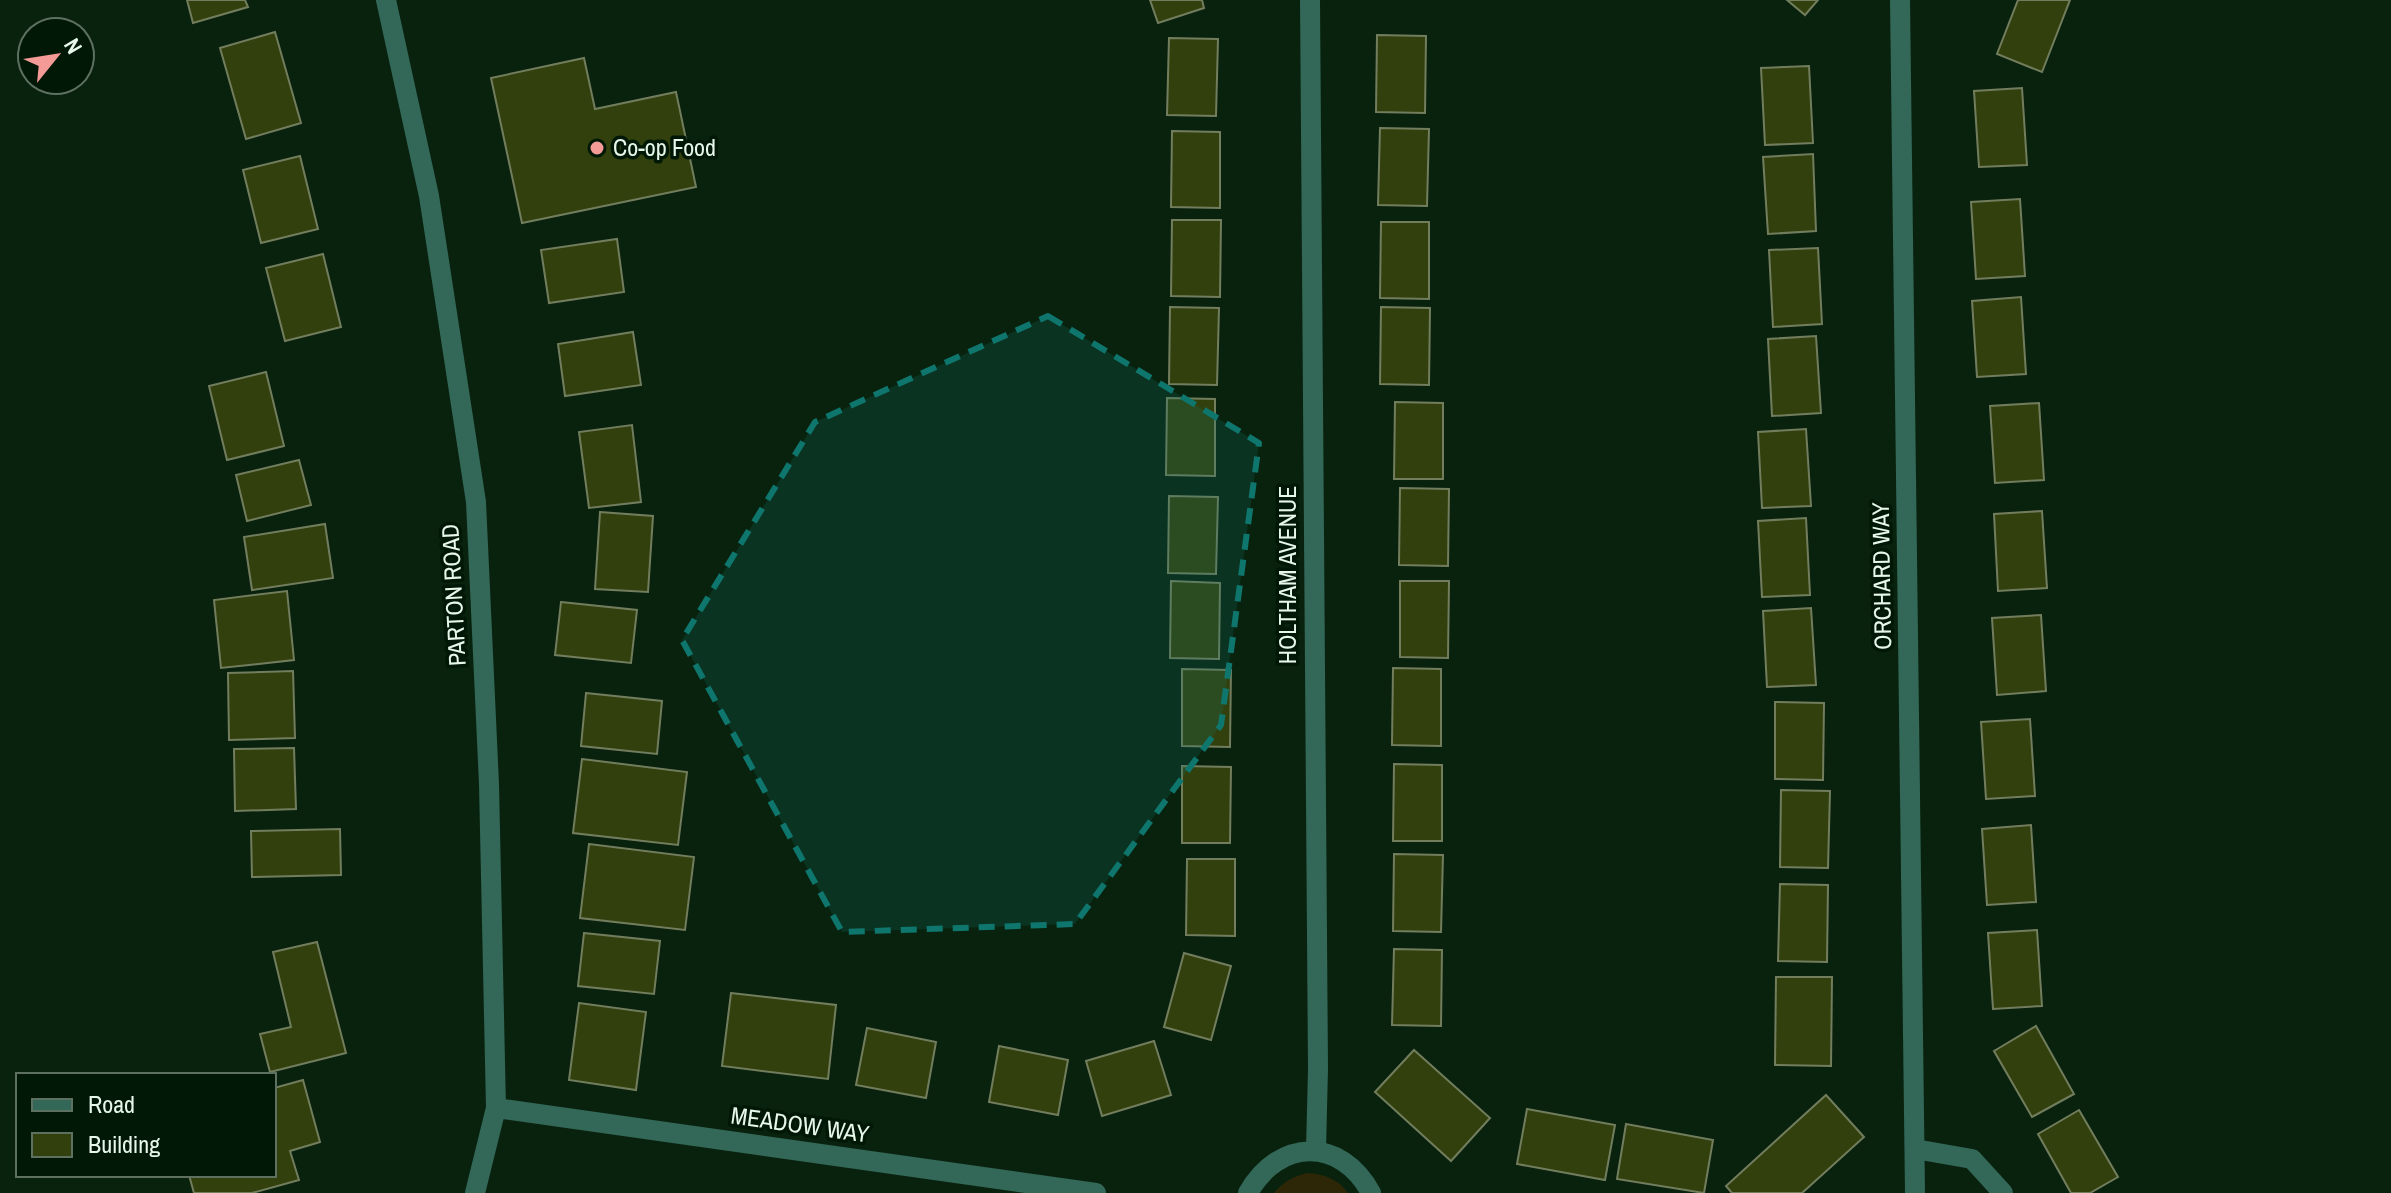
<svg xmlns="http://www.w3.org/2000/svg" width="2391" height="1193" font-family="'Archivo Narrow',sans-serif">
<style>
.green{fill:#2d2708}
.building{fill:#32400d;stroke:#727d5d;stroke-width:2}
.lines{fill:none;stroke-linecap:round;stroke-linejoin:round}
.minor{stroke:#336758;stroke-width:20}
.tertiary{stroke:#336758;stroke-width:20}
.marked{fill:#0f766e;fill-opacity:0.2;stroke:#0f766e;stroke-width:6;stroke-dasharray:16 10;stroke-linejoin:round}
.poi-dot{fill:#f59b97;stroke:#021806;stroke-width:3}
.labels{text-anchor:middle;stroke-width:7;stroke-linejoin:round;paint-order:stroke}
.poi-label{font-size:24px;fill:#e7f7e9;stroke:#021806;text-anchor:start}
.street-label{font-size:24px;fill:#e7f7e9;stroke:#021806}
</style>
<rect width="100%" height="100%" fill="#09220e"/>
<path class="green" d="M1307,1173C1324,1174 1338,1179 1348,1193H1274C1284,1181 1292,1177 1307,1173Z"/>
<g class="building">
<path d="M187,0H245L248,7L193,23Z"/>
<path d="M1150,0H1202L1204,8L1158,23Z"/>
<path d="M1787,0H1818L1805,15Z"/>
<path d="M2018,0H2070L2042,72L1997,54Z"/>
<path d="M275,32L301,123L246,139L220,48Z"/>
<path d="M1377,35L1426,36L1425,113L1376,112Z"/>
<path d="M1169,38L1218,39L1216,116L1167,115Z"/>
<path d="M584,58L595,109L676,92L696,187L522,223L491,78Z"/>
<path d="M1809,66L1813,143L1765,145L1761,68Z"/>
<path d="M2022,88L2027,165L1979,167L1974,91Z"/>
<path d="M1380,128L1429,129L1427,206L1378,205Z"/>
<path d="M1172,131L1220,132V208L1171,207Z"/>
<path d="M1813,154L1816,231L1768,234L1763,157Z"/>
<path d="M300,156L318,229L261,243L243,170Z"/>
<path d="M2020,199L2025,276L1976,279L1971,202Z"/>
<path d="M1172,220H1221L1220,297L1171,296Z"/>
<path d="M1381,222H1429V299L1380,298Z"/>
<path d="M617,239L624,292L549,303L541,250Z"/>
<path d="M1818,248L1822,324L1773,327L1769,250Z"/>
<path d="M323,254L341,327L285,341L266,268Z"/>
<path d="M2021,297L2026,374L1977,377L1972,301Z"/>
<path d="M1170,307L1219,308L1217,385L1169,384Z"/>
<path d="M1381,307L1430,308L1429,385L1380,384Z"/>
<path d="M633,332L641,385L565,396L558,344Z"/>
<path d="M1816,336L1821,413L1772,416L1768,339Z"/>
<path d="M266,372L284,446L227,460L209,386Z"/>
<path d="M1167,398L1215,399V476L1166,475Z"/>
<path d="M1395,402L1443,403V479H1394Z"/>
<path d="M2039,403L2044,480L1995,483L1990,406Z"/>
<path d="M632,425L641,502L589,508L579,432Z"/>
<path d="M1806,429L1811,506L1762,508L1758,432Z"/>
<path d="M299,460L311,505L247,521L236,475Z"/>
<path d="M1400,488L1449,489L1448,566L1399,565Z"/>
<path d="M1169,496L1218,497L1216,574L1168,573Z"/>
<path d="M2042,511L2047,588L1998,591L1994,514Z"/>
<path d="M600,512L653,516L648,592L595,589Z"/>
<path d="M1806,518L1810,595L1762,597L1758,521Z"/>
<path d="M325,524L333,578L252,590L244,537Z"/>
<path d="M1171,581L1220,583L1219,659L1170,658Z"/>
<path d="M1400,581H1449L1448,658L1400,657Z"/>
<path d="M287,591L294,660L221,668L214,600Z"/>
<path d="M561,602L637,610L631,663L555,655Z"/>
<path d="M1811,608L1816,685L1767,687L1763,611Z"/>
<path d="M2041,615L2046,691L1997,695L1992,618Z"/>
<path d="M1393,668L1441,669V746L1392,745Z"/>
<path d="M1182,669L1231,670L1230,747L1182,746Z"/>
<path d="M293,671L295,738L229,740L228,673Z"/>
<path d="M586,693L662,701L657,754L581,746Z"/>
<path d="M1775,702L1824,703L1823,780L1775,779Z"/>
<path d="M2030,719L2035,796L1986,799L1981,722Z"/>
<path d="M294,748L296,809L235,811L234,749Z"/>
<path d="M582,759L687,772L678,845L573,833Z"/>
<path d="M1394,764L1442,765V841H1393Z"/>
<path d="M1182,766L1231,767L1230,843H1182Z"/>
<path d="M1781,790L1830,791L1828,868L1780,867Z"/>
<path d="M2031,825L2036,902L1987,905L1982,829Z"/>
<path d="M340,829L341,875L252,877L251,831Z"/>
<path d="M589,844L694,857L685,930L580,918Z"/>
<path d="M1394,854L1443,855L1441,932L1393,931Z"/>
<path d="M1187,859H1235V936L1186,935Z"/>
<path d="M1780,884L1828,885L1827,962L1778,961Z"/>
<path d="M2037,930L2042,1006L1993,1009L1988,933Z"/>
<path d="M584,933L660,941L654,994L578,986Z"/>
<path d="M317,942L346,1053L270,1072L260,1034L291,1027L273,952Z"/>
<path d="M1394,949L1442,950L1441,1026L1392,1025Z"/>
<path d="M1184,953L1231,966L1211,1040L1164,1027Z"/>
<path d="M1776,977H1832L1831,1066L1775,1065Z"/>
<path d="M731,993L836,1005L828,1079L722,1066Z"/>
<path d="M579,1003L646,1012L636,1090L569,1080Z"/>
<path d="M2036,1026L2074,1094L2032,1117L1994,1051Z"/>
<path d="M867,1028L936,1042L926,1098L856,1085Z"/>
<path d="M1154,1041L1171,1095L1102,1116L1086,1061Z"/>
<path d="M999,1046L1068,1060L1058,1115L989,1102Z"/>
<path d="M1414,1050L1490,1118L1451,1161L1375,1092Z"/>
<path d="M303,1080L320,1142L290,1151L299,1180L252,1193H194L189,1175H274V1088Z"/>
<path d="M1826,1095L1864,1137L1802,1193H1732L1726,1186Z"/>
<path d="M1527,1109L1615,1125L1605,1180L1517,1164Z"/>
<path d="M2079,1110L2118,1177L2090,1193H2071L2038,1134Z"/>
<path d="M1626,1124L1713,1140L1704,1193L1617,1179Z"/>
</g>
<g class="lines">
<g class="minor">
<path d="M1310,0L1318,1069L1316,1150"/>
<path d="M1900,0L1915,1193"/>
<path d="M496,1108L1096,1193"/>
<path d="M1915,1149L1972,1159L2003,1193"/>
<path d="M1248,1193C1279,1138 1341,1137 1371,1193"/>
</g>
<path class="tertiary" d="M386,0L429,196L476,502L489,784L496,1108L475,1193"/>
</g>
<path class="marked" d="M1048,316L1259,443L1221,725L1075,924L842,932L682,640L815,422Z"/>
<circle class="poi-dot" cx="597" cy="148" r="8"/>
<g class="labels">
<g class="poi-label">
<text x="613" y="156">Co-op Food</text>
</g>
<g class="street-label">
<text transform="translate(1288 575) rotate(-90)" y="8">HOLTHAM AVENUE</text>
<text transform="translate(1882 576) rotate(-91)" y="8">ORCHARD WAY</text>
<text transform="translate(454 595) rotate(-93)" y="8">PARTON ROAD</text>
<text transform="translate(800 1125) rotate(8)" y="8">MEADOW WAY</text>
</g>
</g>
<rect x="16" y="1073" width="260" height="104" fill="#021806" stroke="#5e7161" stroke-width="2"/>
<rect x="32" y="1099" width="40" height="12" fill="#336758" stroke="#5e7161" stroke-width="2"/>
<text x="88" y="1113" font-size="24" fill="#e7f7e9">Road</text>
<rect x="32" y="1133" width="40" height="24" fill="#32400d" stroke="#5e7161" stroke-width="2"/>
<text x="88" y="1153" font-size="24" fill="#e7f7e9">Building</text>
<g transform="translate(56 56) rotate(60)"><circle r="38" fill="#021806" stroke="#5e7161" stroke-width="2"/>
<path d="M0-6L14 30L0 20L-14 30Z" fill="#f59b97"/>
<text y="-12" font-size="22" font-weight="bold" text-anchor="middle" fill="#e7f7e9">N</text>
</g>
</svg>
